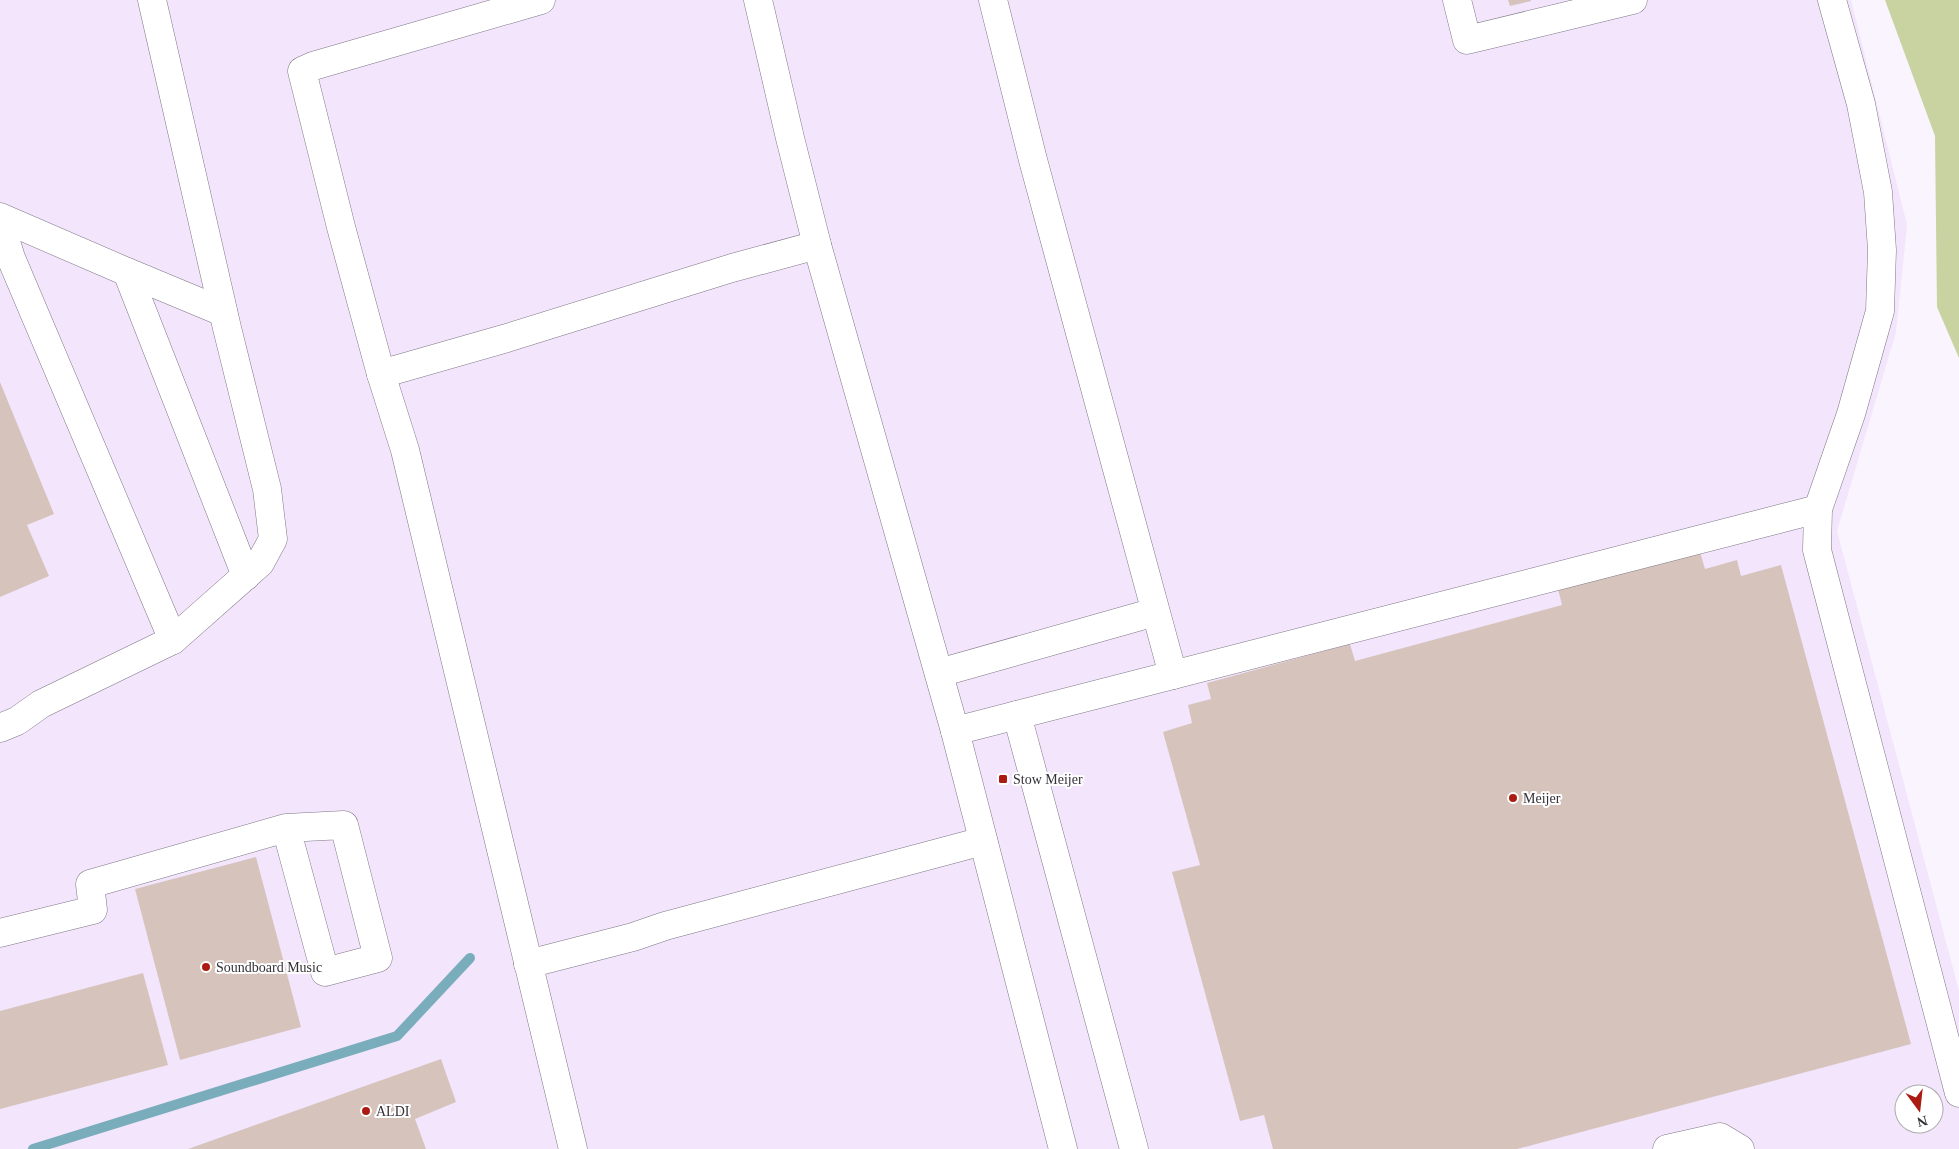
<svg xmlns="http://www.w3.org/2000/svg" width="1959" height="1149" font-family="'Times New Roman',serif">
<style>
.built{fill:#f2e5fc;fill-rule:evenodd}
.green{fill:#c8d3a1}
.lines{fill:none;stroke-linecap:round;stroke-linejoin:round}
.stream{stroke:#79adbb;stroke-width:10}
.building{fill:#d6c4bc}
.minor-casing{stroke:#7f7785;stroke-width:29}
.minor{stroke:#fff;stroke-width:28}
.poi-dot{fill:#ac1b12;stroke:#fff;stroke-width:2}
.labels{text-anchor:middle;stroke-width:4;stroke-linejoin:round;paint-order:stroke}
.poi-label{font-size:14px;fill:#343137;stroke:#fff;text-anchor:start}
</style>
<rect width="100%" height="100%" fill="#faf4fe"/>
<path class="built" d="M0,0H1851L1907,225L1896,332L1837,531L1959,991V1149H0ZM1904,1094H1934V1124H1904Z"/>
<path class="green" d="M1885,0H1959V358L1937,307L1935,136Z"/>
<g class="lines">
<path class="stream" d="M33,1149L397,1036L470,958"/>
</g>
<g class="building">
<path d="M1508,0H1531V1L1510,6Z"/>
<path d="M0,382L54,514L27,525L49,576L0,597Z"/>
<path d="M1700,552L1705,569L1737,560L1741,576L1781,565L1911,1044L1517,1149H1273L1264,1115L1240,1121L1172,872L1200,865L1163,732L1192,723L1188,705L1211,699L1207,683L1350,644L1355,661L1562,605L1558,589Z"/>
<path d="M256,857L301,1027L180,1060L135,889Z"/>
<path d="M143,973L168,1065L0,1109V1011Z"/>
<path d="M441,1059L456,1102L415,1119L426,1149H188Z"/>
</g>
<g class="lines">
<defs>
<g id="minor">
<path d="M758,0L790,138L817,245L955,731L1063,1149"/>
<path d="M993,0L1033,160L1173,675"/>
<path d="M1457,0L1467,40L1633,0"/>
<path d="M1832,0L1861,104L1878,192L1882,250L1880,311L1851,414L1818,509L1817,550L1959,1093"/>
<path d="M0,217L127,272L246,576"/>
<path d="M0,222L11,258L173,640"/>
<path d="M127,272L223,312"/>
<path d="M381,374L341,227L302,71L313,66L541,0"/>
<path d="M939,673L1155,612"/>
<path d="M1017,715L1134,1149"/>
<path d="M0,728L17,721L41,704L173,640L260,563L273,539L267,489L227,328L152,0"/>
<path d="M955,731L1818,509"/>
<path d="M0,933L93,910L90,884L286,828L344,825L378,958L325,972L286,828"/>
<path d="M528,964L633,937L665,926L983,841"/>
<path d="M573,1149L405,450L381,374L507,338L732,268L817,245"/>
<path d="M1667,1149L1720,1137L1740,1149"/>
</g>
</defs>
<use href="#minor" class="minor-casing"/>
<use href="#minor" class="minor"/>
</g>
<g class="poi-dot">
<rect x="998" y="774" width="10" height="10" rx="2.5"/>
<circle cx="1513" cy="798" r="5"/>
<circle cx="206" cy="967" r="5"/>
<circle cx="366" cy="1111" r="5"/>
</g>
<g class="labels">
<g class="poi-label">
<text x="1013" y="784">Stow Meijer</text>
<text x="1523" y="803">Meijer</text>
<text x="216" y="972">Soundboard Music</text>
<text x="376" y="1116">ALDI</text>
</g>
</g>
<g transform="translate(1919 1109) rotate(165)"><circle r="24" fill="#ffffff" stroke="#aeadaf"/>
<path d="M0-4L9 19L0 12L-9 19Z" fill="#ac1b12"/>
<text y="-8" font-size="14" font-weight="bold" text-anchor="middle" fill="#343137">N</text>
</g>
</svg>
